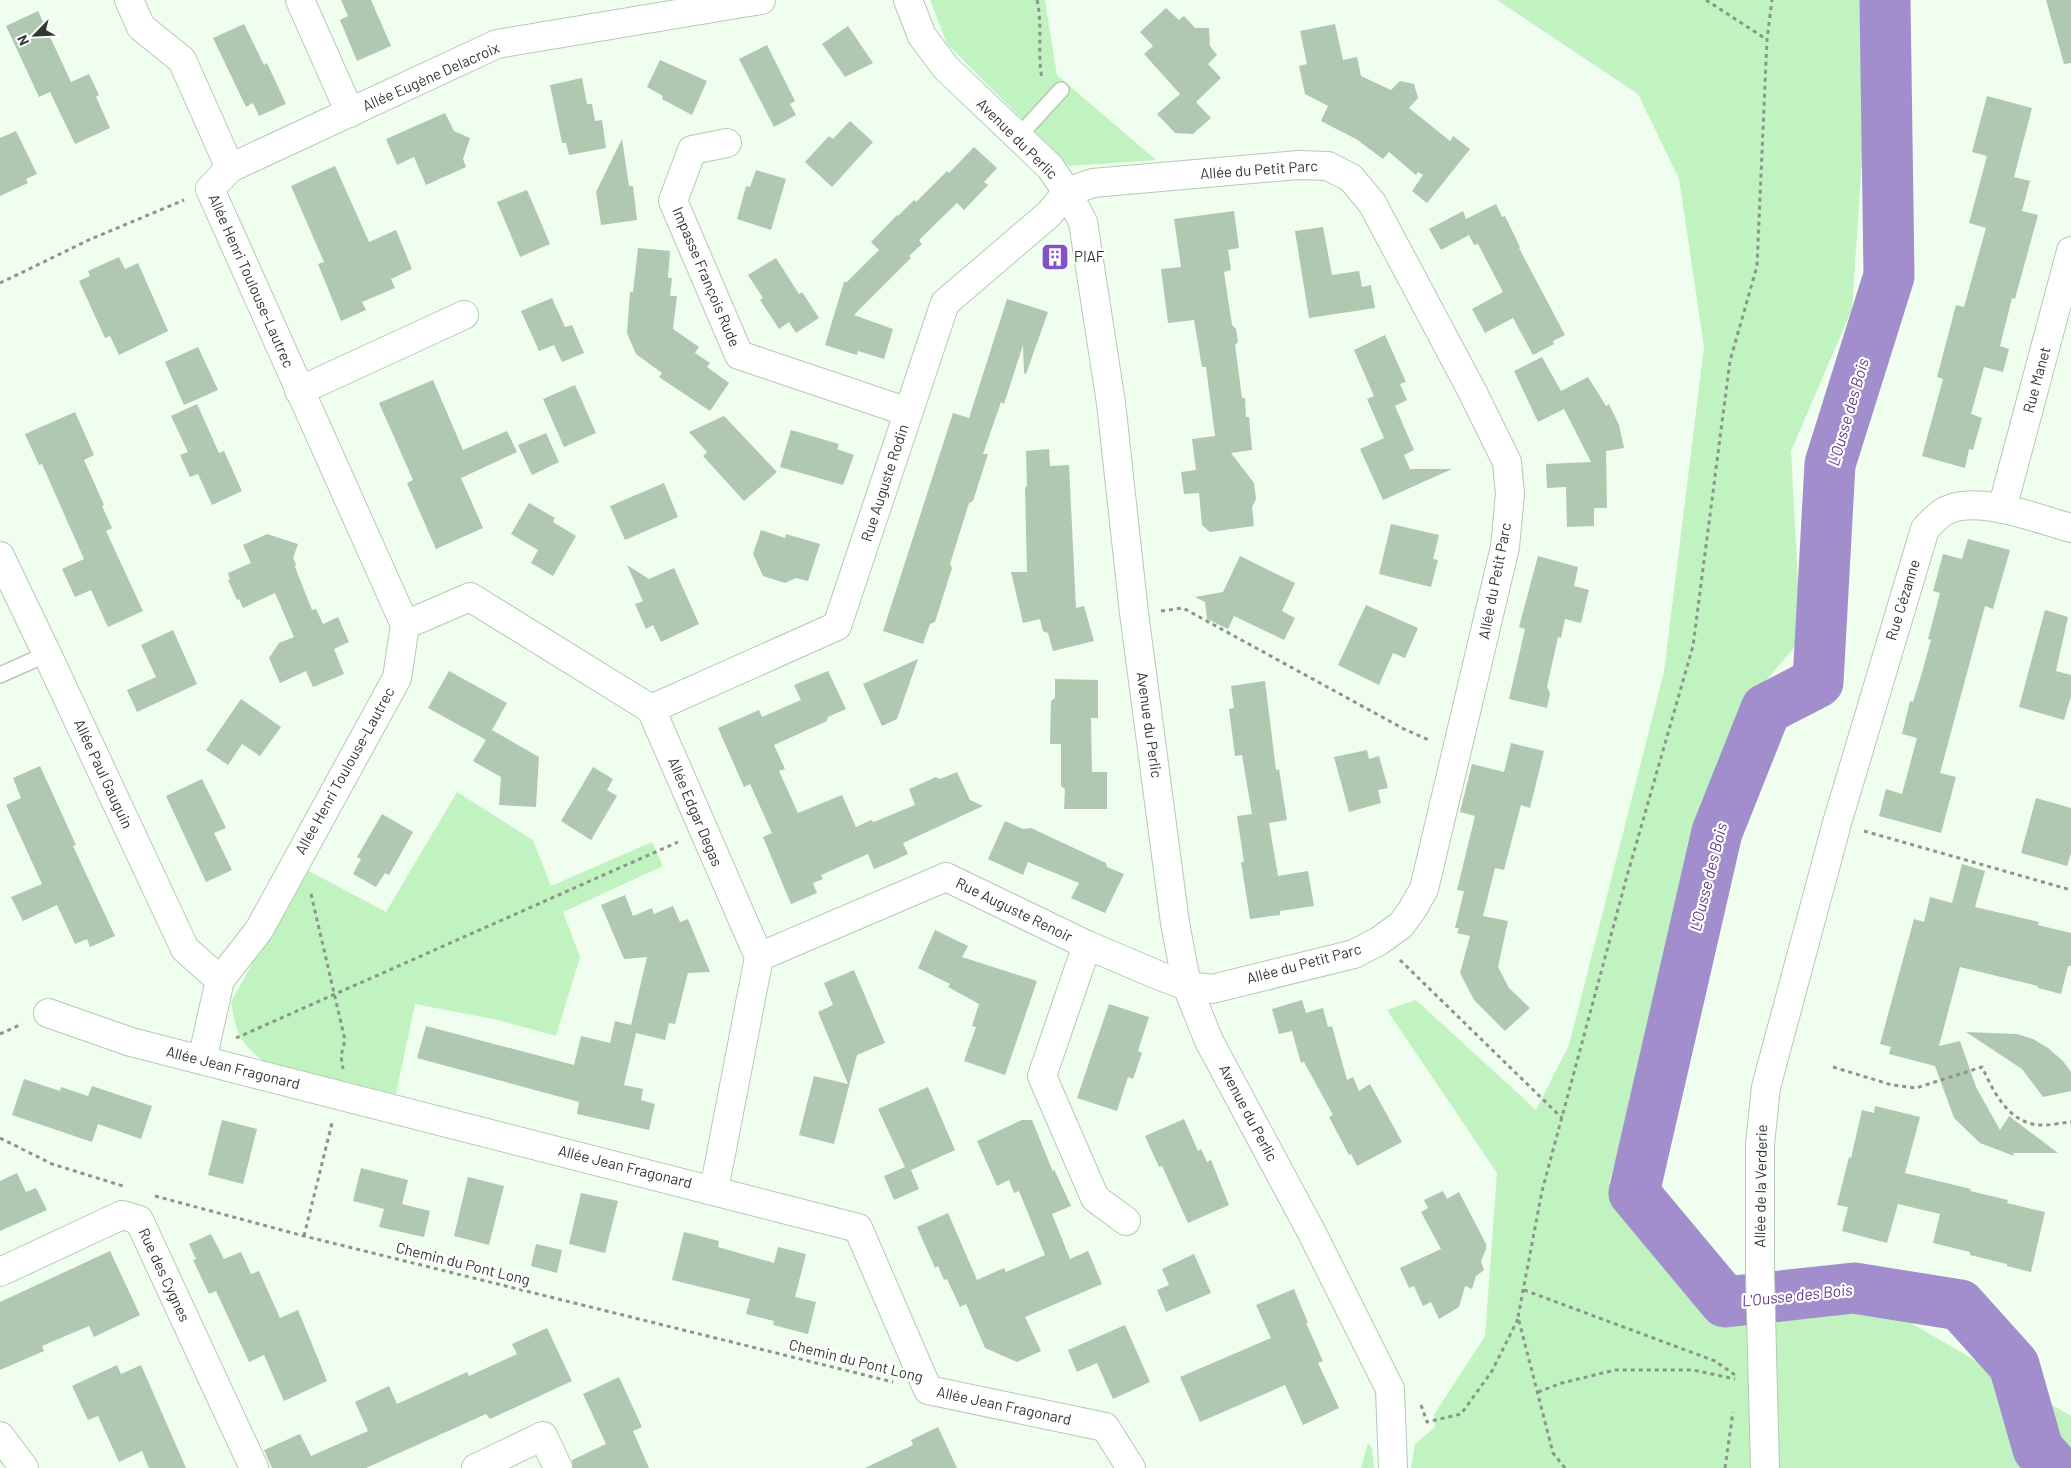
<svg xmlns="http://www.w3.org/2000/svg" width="2071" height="1468" font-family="Barlow,sans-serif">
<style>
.green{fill:#c0f3c0}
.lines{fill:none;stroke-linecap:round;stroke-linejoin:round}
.river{stroke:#a28dcd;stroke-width:51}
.building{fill:#b0c8b0}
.lane-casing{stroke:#b3cbb2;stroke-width:18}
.street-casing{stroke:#b3cbb2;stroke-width:30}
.secondary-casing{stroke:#b3cbb2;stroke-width:30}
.path{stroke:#8a968a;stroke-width:3;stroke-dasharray:4 4;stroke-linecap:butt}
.lane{stroke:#fff;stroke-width:15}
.street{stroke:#fff;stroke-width:28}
.secondary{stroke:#fff;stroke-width:28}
.labels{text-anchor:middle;stroke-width:4.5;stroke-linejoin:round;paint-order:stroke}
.street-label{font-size:15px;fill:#303930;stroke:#fff}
.poi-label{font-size:15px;fill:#303930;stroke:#fff;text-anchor:start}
.water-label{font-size:16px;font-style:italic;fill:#5c3e8b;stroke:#fff}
</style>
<rect width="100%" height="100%" fill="#effeee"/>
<g class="green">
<path d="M930,0H1045L1057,75L1156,160L1069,166L947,44Z"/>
<path d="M1497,0H1861L1865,114L1852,309L1791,451L1801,639L1744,707L1609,1183L1724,1316L1887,1309L2071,1416V1468H1777L1752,1443L1750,1468H1411L1415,1444L1435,1427L1434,1415L1485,1336L1497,1173L1387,1010L1416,1000L1536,1110L1569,1045L1664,672L1704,347L1679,179L1638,94Z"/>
<path d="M457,792L533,840L551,886L652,842L663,866L563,912L580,957L556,1036L498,1020L415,1004L396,1094L266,1063C240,1043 236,1034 231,1002L305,869L386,912Z"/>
<path d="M1368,1443L1372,1448L1374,1468H1361Z"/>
</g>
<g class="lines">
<path class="river" d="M1885,0L1889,276L1830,464L1818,682L1766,709L1717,832L1634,1193L1725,1302L1854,1288L1960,1305L2014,1365L2038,1449L2055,1468"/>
</g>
<g class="building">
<path d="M341,0H371L391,46L357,61L340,20L348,16Z"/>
<path d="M2046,0H2071V63L2064,64Z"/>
<path d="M1166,8L1179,20L1184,16L1195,28H1209L1210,46L1217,55L1208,64L1221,78L1196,102L1211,118L1193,134L1175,133L1157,114L1180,94L1144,54L1153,46L1140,32Z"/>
<path d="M38,11L71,82L89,74L99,95L96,97L110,128L75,144L50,92L39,97L6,26Z"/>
<path d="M244,24L264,65L267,63L286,104L259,116L253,103L246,107L213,38Z"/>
<path d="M1335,24L1343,60L1357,57L1361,76L1391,90L1400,81L1414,84L1418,98L1409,108L1450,141L1453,136L1470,149L1427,203L1412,191L1423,175L1418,172L1416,175L1389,152L1383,159L1356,139L1321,121L1328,106L1305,94L1299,66L1307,64L1300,31Z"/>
<path d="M848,26L873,63L845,77L822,44Z"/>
<path d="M767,45L795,101L790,104L796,115L774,127L739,59Z"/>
<path d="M660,60L707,81L692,115L662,99L663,96L647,87Z"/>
<path d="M582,78L587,104H592L595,121L602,120L606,148L569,155L566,143H562L550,85Z"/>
<path d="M1987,96L2032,108L2014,177L2030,181L2022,211L2038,215L2015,299L2012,298L2000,346L2009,349L2003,372L1984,367L1971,414L1982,418L1973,450L1969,449L1965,468L1922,456L1943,379L1937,377L1956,305L1964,307L1986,228L1969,223L1987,156L1972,152Z"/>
<path d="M445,113L454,131L470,138L463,159L466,167L426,185L414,157L397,165L386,139Z"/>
<path d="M850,121L873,142L832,187L805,162L829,136L833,139Z"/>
<path d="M16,131L37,174L26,179L28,183L0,196V138Z"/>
<path d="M622,139L629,186H633L637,220L601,225L596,192Z"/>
<path d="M974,147L997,168L984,182L988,185L964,210L957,203L919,240L922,244L909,256L911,258L854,315L893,329L884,359L858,351L857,355L825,345L844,282H847L879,250L871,242L897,215L898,216L914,200L916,202L947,171L949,173Z"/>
<path d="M335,166L369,242L396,230L412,269L391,279L395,288L362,302L366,310L341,321L318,264L324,262L291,186Z"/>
<path d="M756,170L786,179L771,230L737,219L746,186L750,187Z"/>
<path d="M527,190L550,244L520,257L497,202Z"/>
<path d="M1496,204L1502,217L1505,216L1520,247L1519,248L1565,335L1553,341L1554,344L1533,355L1513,318L1485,333L1472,309L1503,292L1478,244L1474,245L1469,235L1441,250L1429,229L1463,211L1466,219Z"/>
<path d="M1234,211L1239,248L1228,250L1231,270L1224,272L1232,325L1236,329L1238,342L1235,345L1242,398H1245L1246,417H1249L1252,450L1231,453L1254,483L1256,499L1252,507L1254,526L1210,532L1202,525L1199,493L1184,494L1181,472L1196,470L1192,439L1215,436L1206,367H1202L1194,320L1168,323L1161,269L1181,267L1174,219Z"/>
<path d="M1323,227L1332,275L1359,271L1362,287L1371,285L1375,308L1309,318L1295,231Z"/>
<path d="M638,248L670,251L668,278H672L670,296H677L673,329L699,347L695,353L710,363L707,367L729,383L710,411L659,377L662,373L636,354L627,333L630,292H633Z"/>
<path d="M119,257L125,269L138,263L168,331L119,355L110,336L105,338L79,281L90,276L88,271Z"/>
<path d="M776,258L799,294L802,292L819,318L796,333L789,322L779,329L760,300L763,298L748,275Z"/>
<path d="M552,298L565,327L572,325L584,353L562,362L554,345L539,351L521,311Z"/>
<path d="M1007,299L1048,312L1026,374L1024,373L1023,345L1004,404L1001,402L983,454H988L973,501L969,503L950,564L952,568L935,622L930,624L923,644L883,631L953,413L969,418Z"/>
<path d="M1385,335L1406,382L1400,384L1407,400L1395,406L1414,450L1404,455L1410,469H1452L1383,500L1360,449L1384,438L1367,399L1374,396L1354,350Z"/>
<path d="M198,347L218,390L184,405L165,362Z"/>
<path d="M1542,357L1561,391L1588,377L1606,406L1609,404L1619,425L1624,448L1606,451L1607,508H1594V526L1567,527L1566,487L1547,488L1546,464L1591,462L1564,409L1538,422L1514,371Z"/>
<path d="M433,380L463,450L507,431L517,452L461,478L483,528L436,549L407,483L413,480L379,403Z"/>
<path d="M575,385L596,433L564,447L543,399Z"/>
<path d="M197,404L219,453L224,451L242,491L212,505L198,474L190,477L180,455L188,452L171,416Z"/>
<path d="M75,412L94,455L84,460L104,505L102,506L112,528L106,531L143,611L108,627L91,590L75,597L62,569L84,559L42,464L39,465L25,434Z"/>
<path d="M724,416L777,472L744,501L703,456L707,452L689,432Z"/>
<path d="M791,430L839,444L837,449L854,455L843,485L780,467Z"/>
<path d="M546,433L559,462L532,475L518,445Z"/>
<path d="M1049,449L1050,466L1069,465L1076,608L1084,606L1094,641L1053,651L1048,633L1043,631L1040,619L1023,623L1011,572H1027L1025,488L1027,486L1026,451Z"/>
<path d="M664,483L678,517L625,540L610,506Z"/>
<path d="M529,503L555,518L553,522L576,536L553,576L531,563L538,550L511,534Z"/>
<path d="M1391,524L1439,535L1433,559L1438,560L1431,587L1379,574Z"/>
<path d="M761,530L785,538L786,534L820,544L808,581L796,578L785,583L763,576L753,554Z"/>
<path d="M267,534L298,544L293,558L296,564L295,567L312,610L316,609L323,624L338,617L349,642L334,649L344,674L313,687L306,671L280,683L269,658L279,643L294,637L275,593L243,608L239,599L237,600L228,580L230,579L228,573L251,563L243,545Z"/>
<path d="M1968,539L2010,550L1993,609L1985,606L1940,773L1956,777L1941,833L1879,816L1886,789L1902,794L1917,738L1902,734L1910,701L1913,702L1921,676L1931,640L1928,639L1940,593L1933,591L1943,554L1962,559Z"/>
<path d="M1240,556L1295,583L1282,611L1295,618L1284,640L1234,616L1228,629L1207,619L1205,602L1195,597L1223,592Z"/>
<path d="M1538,556L1578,567L1574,586L1589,590L1581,623L1565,619L1561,638L1558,637L1547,687L1550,693L1547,708L1509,699L1525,629L1519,627Z"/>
<path d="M627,565L649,579L674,568L699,624L661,642L653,625L646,629L635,604L643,601Z"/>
<path d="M1366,605L1418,628L1405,658L1393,653L1379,685L1338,665Z"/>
<path d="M2045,610L2068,617L2056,671L2071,675V696L2064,720L2019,707Z"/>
<path d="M173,630L197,684L137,712L127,690L156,677L141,645Z"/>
<path d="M918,659L897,719L882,726L863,684Z"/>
<path d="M449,671L507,703L492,730L539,757L536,807L499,805L501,777L473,761L486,740L428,708Z"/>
<path d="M828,671L846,709L828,717L827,721L774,745L785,769L779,771L798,813L842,795L856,827L871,820L874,822L915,805L909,789L936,777L940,779L957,772L970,800L983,806L903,843L908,854L886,864L874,869L868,854L821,875L823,879L813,883L817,893L791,904L763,837L772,833L750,784L744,787L718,728L759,710L762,717L801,700L794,685Z"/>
<path d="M1055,679L1098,680V718H1091L1092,772H1107V809H1064L1065,789L1061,786V744H1050L1051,701L1055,698Z"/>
<path d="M1265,681L1276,770L1279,769L1287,820L1269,823L1278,876L1308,871L1314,906L1280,911V915L1250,919L1241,862H1244L1237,816L1252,814L1242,755L1235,756L1229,709L1234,708L1231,686Z"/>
<path d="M241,699L281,727L260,756L242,744L228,765L206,750Z"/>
<path d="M1511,743L1544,751L1530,808L1521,805L1504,870L1495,868L1483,916L1508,921L1498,967L1509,988L1530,1008L1505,1031L1474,1000L1460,973L1470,936L1457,933L1459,928H1455L1464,891L1457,890L1475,816L1460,812L1472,764L1504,772Z"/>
<path d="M1367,750L1369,759L1379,756L1388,788L1378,790L1381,803L1349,812L1334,757Z"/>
<path d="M40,766L76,845L73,846L115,936L90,947L87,939L75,944L57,905L23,921L11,897L42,884L6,805L21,798L13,778Z"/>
<path d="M593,767L613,779L607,790L617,796L591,840L561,821Z"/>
<path d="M202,779L226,828L214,833L232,870L206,882L166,796Z"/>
<path d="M2036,798L2071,808V853L2067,866L2021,853Z"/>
<path d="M382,814L413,832L389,875L385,873L376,887L353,874L361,859L357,857Z"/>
<path d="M1005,821L1023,829L1031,828L1106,863L1107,867L1124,874L1105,913L1071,898L1079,883L1028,862L1023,875L988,859Z"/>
<path d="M1962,864L1985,871L1975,907L2039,922L2038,925L2071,933V966H2068L2061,994L2038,988V986L1960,967L1939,1046L1960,1041L1976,1087L2000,1130L2009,1116L2058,1153H2013L2014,1156L1980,1143L1954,1118L1935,1066L1889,1054L1891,1047L1880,1044L1914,919L1924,922L1930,897L1952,903Z"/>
<path d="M625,895L633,916L652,908L654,914L673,906L680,922L688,919L710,972L688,973L675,1024L669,1023L665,1040L636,1033L624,1085L643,1089L641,1100L655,1104L649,1130L577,1114L579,1102L417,1058L426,1026L574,1065L581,1036L610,1043L615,1021L631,1025L647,957L624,959L601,905Z"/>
<path d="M935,930L968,946L962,957L1037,981L1005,1075L964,1061L976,1027L972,1026L979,1004L948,987L950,984L918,968Z"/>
<path d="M854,970L885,1043L857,1055L834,1144L799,1135L814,1076L848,1084L818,1012L833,1005L824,983Z"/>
<path d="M1302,1000L1306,1013L1323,1008L1328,1027L1332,1026L1347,1080L1353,1077L1359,1091L1370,1084L1402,1142L1357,1166L1351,1154L1349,1155L1329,1117L1333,1115L1304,1062L1301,1063L1292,1031L1279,1034L1272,1009Z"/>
<path d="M1109,1004L1149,1017L1138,1051L1142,1053L1133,1079L1128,1077L1117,1111L1077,1098Z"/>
<path d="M1966,1032L2017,1034L2033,1039L2048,1048L2063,1061L2071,1072V1091L2043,1097L2022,1069Z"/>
<path d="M24,1079L60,1091L61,1087L88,1096L92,1086L152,1106L141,1139L98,1124L92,1142L12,1115Z"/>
<path d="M928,1087L955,1150L911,1170L919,1189L894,1200L884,1176L905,1167L878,1109Z"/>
<path d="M1875,1106L1920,1117L1905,1173L1971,1189L1970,1191L2008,1200L2007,1203L2045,1212L2031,1272L2007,1266V1264L1970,1255V1252L1933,1243L1940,1214L1898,1204L1887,1243L1842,1231L1848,1207L1837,1205L1849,1157L1851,1158L1862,1110L1874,1113Z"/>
<path d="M1184,1119L1198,1151L1201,1149L1207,1162L1211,1160L1229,1205L1188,1223L1162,1166L1159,1167L1145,1136Z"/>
<path d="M222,1120L257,1129L243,1184L208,1175Z"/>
<path d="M1022,1120H1032L1053,1172L1054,1169L1071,1206L1052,1214L1070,1259L1088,1251L1102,1284L1025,1317L1041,1351L1017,1362L985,1348L966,1304L960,1307L947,1279L944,1280L938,1266L935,1268L917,1227L948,1213L977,1280L1004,1268L1006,1272L1045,1255L1019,1191L1014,1193L1009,1180L997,1186L977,1141Z"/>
<path d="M361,1168L408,1180L402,1204L430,1211L424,1237L379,1227L384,1209L353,1201Z"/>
<path d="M17,1173L26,1192L36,1188L47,1210L0,1231V1181Z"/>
<path d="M468,1177L504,1186L489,1245L454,1236Z"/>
<path d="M1443,1191L1447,1199L1459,1192L1486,1244V1249L1481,1261L1484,1270L1476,1276L1472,1289L1465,1286L1459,1307L1439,1319L1431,1302L1423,1306L1414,1286L1409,1288L1400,1268L1441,1249L1421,1212L1428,1208L1424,1200Z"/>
<path d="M581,1193L618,1201L605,1253L569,1244Z"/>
<path d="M684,1232L719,1241L718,1247L774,1263L778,1247L806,1254L795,1297L816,1302L808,1334L773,1325L774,1321L746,1314L750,1299L672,1280Z"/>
<path d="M211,1234L224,1259L241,1252L251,1274L259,1271L280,1318L298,1310L327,1381L284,1401L264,1355L249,1362L216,1291L209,1294L193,1260L196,1259L189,1244Z"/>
<path d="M536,1244L562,1250L557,1273L531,1266Z"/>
<path d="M110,1251L140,1315L94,1337L89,1326L42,1346L44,1351L0,1370V1302Z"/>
<path d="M1194,1254L1211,1293L1166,1312L1157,1290L1169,1285L1162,1269Z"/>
<path d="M1294,1289L1308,1323H1306L1323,1361L1318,1363L1339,1408L1303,1425L1285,1385L1200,1422L1180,1377L1271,1338L1256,1305Z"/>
<path d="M1125,1325L1150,1382L1113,1399L1097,1363L1077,1372L1068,1350Z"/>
<path d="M547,1328L572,1381L490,1419L486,1414L366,1468H272L264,1450L300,1434L311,1456L368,1431L355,1402L389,1386L397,1404L467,1372L469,1376L517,1354L512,1344Z"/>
<path d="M117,1365L121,1374L141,1365L186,1468H149L142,1451L119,1462L98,1416L88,1420L72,1386Z"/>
<path d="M619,1377L642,1427L633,1431L649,1468H573L572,1460L606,1444L583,1394Z"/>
<path d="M938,1427L957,1468H865L913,1445L911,1440Z"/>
</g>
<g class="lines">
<defs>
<g id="lane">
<path d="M1018,137L1061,90"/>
<path d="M0,675L47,654"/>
</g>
<g id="street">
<path d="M129,0L141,27L182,60L230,168L210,189L405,625L397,678L259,930L220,980L202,1060"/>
<path d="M300,0L350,113"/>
<path d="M727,143L692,150L673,201L739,355L908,412"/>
<path d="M230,168L497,44L761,0"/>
<path d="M299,391L464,315"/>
<path d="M2002,509L2071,251"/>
<path d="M0,556L47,654L185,949L220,980"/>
<path d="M405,625L470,597L651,709L759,957L714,1190"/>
<path d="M651,709L837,626L945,303L1049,214L1067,192L1093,183L1298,165L1328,166L1351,178L1372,203L1471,389L1507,462L1510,494L1505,547L1424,889L1412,910L1401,925L1379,941L1354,954L1212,989L1187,986L1160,976L1087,945L946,877L759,957"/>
<path d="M1087,945L1042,1076L1095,1198L1126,1221"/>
<path d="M48,1013L131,1042L858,1228L928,1390L1105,1427L1131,1468"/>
<path d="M0,1272L122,1215L139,1220L254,1468"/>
<path d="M0,1436L24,1468"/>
<path d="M476,1468L543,1436L558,1468"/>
<path d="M1765,1468L1760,1275V1144L1766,1087L1837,823L1925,529C1931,523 1938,515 1945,511C1979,494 2037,519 2071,528"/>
</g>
<path id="secondary" d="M908,0L922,36L946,68L1050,167L1067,192L1083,222L1111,403L1134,613L1175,923L1187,986L1209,1041L1312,1233L1390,1389L1393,1468"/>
</defs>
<use href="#lane" class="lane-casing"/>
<use href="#street" class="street-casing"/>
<use href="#secondary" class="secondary-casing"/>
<g class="path">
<path d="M1037,0C1043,26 1037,53 1042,79"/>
<path d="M1706,0L1766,39"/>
<path d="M0,283L91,239L184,200"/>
<path d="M1161,611L1183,608L1404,729L1431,741"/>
<path d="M1864,831L2071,890"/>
<path d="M311,894L345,1040L341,1056L343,1069"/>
<path d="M1400,960L1562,1118"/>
<path d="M0,1034L22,1024"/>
<path d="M236,1038L678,842"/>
<path d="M1833,1067L1892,1085L1916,1088L1982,1067C1993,1090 2005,1117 2032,1124C2044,1127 2059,1123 2071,1122"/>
<path d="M0,1138L52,1164L123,1186"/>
<path d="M155,1196L304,1236L893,1382"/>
<path d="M304,1236L332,1123"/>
<path d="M1524,1290L1715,1361L1735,1375"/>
<path d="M1538,1392L1562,1383L1615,1370H1693L1735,1379"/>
<path d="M1421,1405L1427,1422L1461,1414L1492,1371L1518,1319"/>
<path d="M1565,1468L1553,1453L1518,1317L1542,1191L1627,876L1693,646L1730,361L1757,266L1767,39L1772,0"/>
<path d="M1725,1468L1733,1412"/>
</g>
<use href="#lane" class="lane"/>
<use href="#street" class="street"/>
<use href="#secondary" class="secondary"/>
</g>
<defs>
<symbol id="building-square" viewBox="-11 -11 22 22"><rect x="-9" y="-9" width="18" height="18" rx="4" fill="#8252ca" stroke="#fff"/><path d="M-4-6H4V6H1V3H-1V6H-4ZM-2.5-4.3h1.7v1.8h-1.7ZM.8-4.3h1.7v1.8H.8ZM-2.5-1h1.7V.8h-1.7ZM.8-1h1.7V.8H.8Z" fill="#fff"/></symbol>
</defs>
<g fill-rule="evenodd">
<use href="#building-square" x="1039" y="241" width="32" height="32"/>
</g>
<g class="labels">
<g class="street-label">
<text transform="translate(431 77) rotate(-24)" y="5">Allée Eugène Delacroix</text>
<text transform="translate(1017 139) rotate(45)" y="5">Avenue du Perlic</text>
<text transform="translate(1259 170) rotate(-4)" y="5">Allée du Petit Parc</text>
<text transform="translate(706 277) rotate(67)" y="5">Impasse François Rude</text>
<text transform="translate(251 281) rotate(66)" y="5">Allée Henri Toulouse-Lautrec</text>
<text transform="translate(2037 380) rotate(-75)" y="5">Rue Manet</text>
<text transform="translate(885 483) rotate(-72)" y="5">Rue Auguste Rodin</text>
<text transform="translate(1495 581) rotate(-79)" y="5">Allée du Petit Parc</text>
<text transform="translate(1903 600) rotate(-73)" y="5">Rue Cézanne</text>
<text transform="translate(1149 725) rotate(82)" y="5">Avenue du Perlic</text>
<text transform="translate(345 771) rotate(-61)" y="5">Allée Henri Toulouse-Lautrec</text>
<text transform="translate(103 774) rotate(65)" y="5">Allée Paul Gauguin</text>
<text transform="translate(695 812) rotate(67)" y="5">Allée Edgar Degas</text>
<text transform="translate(1014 910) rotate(26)" y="5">Rue Auguste Renoir</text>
<text transform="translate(1304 964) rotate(-15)" y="5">Allée du Petit Parc</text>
<text transform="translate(233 1068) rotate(14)" y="5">Allée Jean Fragonard</text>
<text transform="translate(1248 1113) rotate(62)" y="5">Avenue du Perlic</text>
<text transform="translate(625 1167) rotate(14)" y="5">Allée Jean Fragonard</text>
<text transform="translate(1761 1186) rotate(-89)" y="5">Allée de la Verderie</text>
<text transform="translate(463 1264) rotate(14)" y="5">Chemin du Pont Long</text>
<text transform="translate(164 1275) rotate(65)" y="5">Rue des Cygnes</text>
<text transform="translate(856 1361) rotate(14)" y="5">Chemin du Pont Long</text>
<text transform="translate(1004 1406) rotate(12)" y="5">Allée Jean Fragonard</text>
</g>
<g class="poi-label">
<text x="1074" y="262">PIAF</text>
</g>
<g class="water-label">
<text transform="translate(1848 412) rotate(-74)" y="6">L'Ousse des Bois</text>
<text transform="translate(1708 877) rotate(-76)" y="6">L'Ousse des Bois</text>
<text transform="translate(1797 1295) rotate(-6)" y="6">L'Ousse des Bois</text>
</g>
</g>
<g transform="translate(35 35) rotate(246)" stroke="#ffffff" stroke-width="4" paint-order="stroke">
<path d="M0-4L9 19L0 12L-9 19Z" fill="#303930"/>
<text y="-8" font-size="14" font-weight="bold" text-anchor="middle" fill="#303930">N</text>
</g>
</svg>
